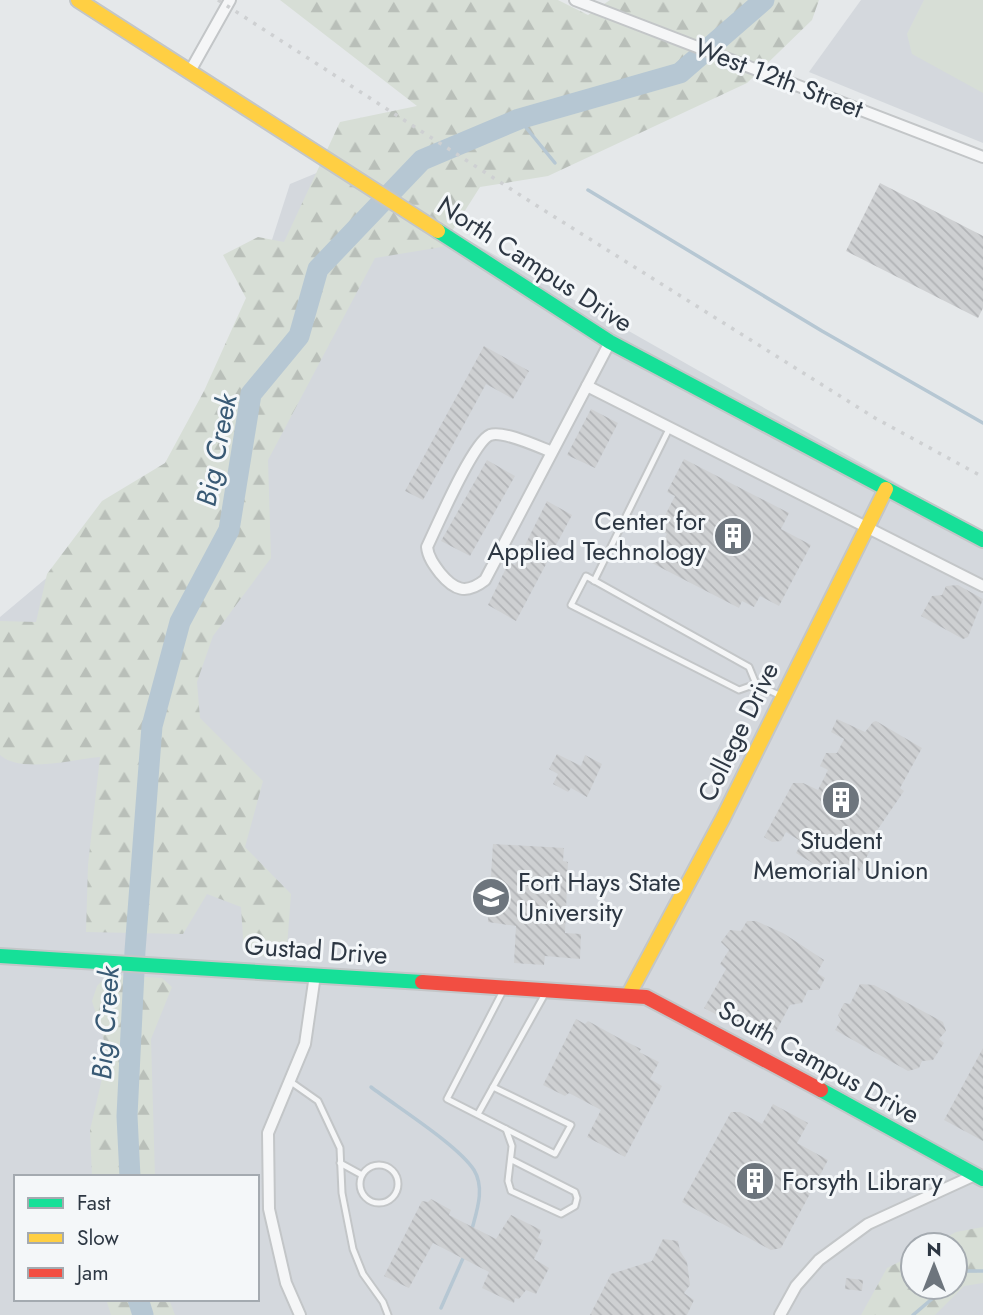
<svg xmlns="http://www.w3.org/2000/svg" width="983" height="1315" font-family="Jost,sans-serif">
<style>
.built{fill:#d4d8dd;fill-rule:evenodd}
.forest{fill:url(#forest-firs)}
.pitch{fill:#d7ded6}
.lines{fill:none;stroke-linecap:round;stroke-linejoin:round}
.stream{stroke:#b6c7d3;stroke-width:3.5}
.river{stroke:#b6c7d3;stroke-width:21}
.building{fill:url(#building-back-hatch)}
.lane-casing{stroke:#c3c6c8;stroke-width:9}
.street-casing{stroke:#c3c6c8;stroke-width:14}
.fast-casing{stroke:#c3c6c8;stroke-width:18}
.slow-casing{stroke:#c3c6c8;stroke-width:18}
.jam-casing{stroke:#c3c6c8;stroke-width:18}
.lane{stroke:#f5f6f7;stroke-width:5}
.street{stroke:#f5f6f7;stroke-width:10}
.fast{stroke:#16e098;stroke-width:14}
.slow{stroke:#ffcf43;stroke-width:14}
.jam{stroke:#f24e42;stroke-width:14}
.rail{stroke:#ced0d2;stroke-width:3.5;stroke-dasharray:3.5 7;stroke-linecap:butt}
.labels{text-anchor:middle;stroke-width:6;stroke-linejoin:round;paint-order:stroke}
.street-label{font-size:26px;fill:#2d3743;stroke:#f4f7f9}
.poi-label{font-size:26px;fill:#2d3743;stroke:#f4f7f9;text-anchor:start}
.water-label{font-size:28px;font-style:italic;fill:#395a75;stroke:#f4f7f9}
</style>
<defs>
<pattern id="forest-firs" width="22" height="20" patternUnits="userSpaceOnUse" patternTransform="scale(1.75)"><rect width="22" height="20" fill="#d7ded6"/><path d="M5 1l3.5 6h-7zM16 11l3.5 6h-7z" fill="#b9bfb9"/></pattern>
<pattern id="building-back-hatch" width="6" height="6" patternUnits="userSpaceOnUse" patternTransform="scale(1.75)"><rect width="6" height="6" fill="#ced0d2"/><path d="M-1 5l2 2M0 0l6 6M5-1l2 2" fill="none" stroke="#b1b3b6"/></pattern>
</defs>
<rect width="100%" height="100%" fill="#e5e8ea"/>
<g class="built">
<path d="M861,0H983V143L809,72Z"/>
<path d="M336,165L983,532V1315H0V617L106,528L186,474L260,277L290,184ZM16,1177H257V1299H16ZM913,1245H955V1287H913Z"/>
</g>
<g class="forest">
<path d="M280,0H558L588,15L610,0H819L812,20L747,83L548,176L480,187L442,247L375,258L268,460L271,558L213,636L197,682L200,718L263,781L245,847L291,894L286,960L244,953L241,907L207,894L183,934L86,932L88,865L100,757C74,759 21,774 0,755V621L36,622L47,574L102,501L165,463L204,391L246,298L223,255L258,237L284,242L340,122L417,106Z"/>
<path d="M116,975L162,978L172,987L151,1039L155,1177H92L90,1130L108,1053L92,1001L97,986L105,978Z"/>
<path d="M983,1227V1283L964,1286L935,1315H861L887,1268L913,1255V1287H955V1245H932L956,1232Z"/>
<path d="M106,1299H169L175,1315H111Z"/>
</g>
<path class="pitch" d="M924,0H983V93L912,54L907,34Z"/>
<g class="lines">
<g class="stream">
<path d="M519,119L555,163"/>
<path d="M588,190L822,331L983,423"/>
<path d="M371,1087C397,1107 458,1145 474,1170C485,1188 477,1210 472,1229"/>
<path d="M955,1279L964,1271H983"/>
<path d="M441,1308L464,1256"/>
<path d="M913,1315L946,1287"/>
</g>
<g class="river">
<path d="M130,1177L127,1116L135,951L152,726L180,622L229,530L251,394L299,336L318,269L422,160L519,119L680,73L764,0"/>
<path d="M138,1299L143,1315"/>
</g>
</g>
<g class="building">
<path d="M880,183L983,236V308L978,318L846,251Z"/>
<path d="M484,346L529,371L513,399L486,384L423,500L405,491Z"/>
<path d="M591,409L618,423L595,468L567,455Z"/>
<path d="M684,459L789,513L781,529L811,545L779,606L760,596L754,607L742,601L739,608L652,563L667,534L658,529L675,496L667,492Z"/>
<path d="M487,460L515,476L470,556L441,541Z"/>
<path d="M547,501L572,515L516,621L488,605L509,562L515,565Z"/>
<path d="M958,585L983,599L968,637L963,639L921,616L932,596L942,595L946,586Z"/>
<path d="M837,719L865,732L873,722L876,721L922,748L900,788L904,791L876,832L879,834L858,873L856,871L853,879L844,882L796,853L802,842L786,832L781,841L772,842L764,837L793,783H803L818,790L828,770L820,766L826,753H837L844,739L831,732Z"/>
<path d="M557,754L581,766L585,755L602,764L587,797L571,788L568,792L553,784L558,774L549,769Z"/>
<path d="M493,844L564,848L563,861L568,862L565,933L581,934L580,959L545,956L544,965L514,963L516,926L488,922Z"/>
<path d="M747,921H756L783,933L824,960L817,973L825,978L819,990H808L802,1003L790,1005L773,1037L762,1039L704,1008L726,969L720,964L729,950L721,942L730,930L741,931Z"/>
<path d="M860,984L874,985L943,1022L946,1031L939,1039L944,1043L933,1060L922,1061L919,1068L908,1071L835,1030L841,1020L838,1015L844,1003L850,1004Z"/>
<path d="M576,1019L585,1024L588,1021L617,1037L641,1049L639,1052L659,1062L650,1079L662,1086L625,1157L587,1137L601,1110L569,1093L565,1096L543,1085Z"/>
<path d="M983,1048V1141L944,1120Z"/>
<path d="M773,1104L808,1123L797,1143L828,1160L781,1248L771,1250L682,1202L731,1112H740L762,1124Z"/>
<path d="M431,1199L451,1210L449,1215L496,1239L511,1215L541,1230L538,1238L543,1240L534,1259L549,1268L536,1294L526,1290L519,1299L515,1298L514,1303L482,1288L489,1272L433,1243L409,1288L384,1276L422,1201L428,1202Z"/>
<path d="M663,1239L678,1241L680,1251L687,1262L690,1285L684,1293L694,1300L687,1315H590L611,1274L652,1261Z"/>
<path d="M846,1278L863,1280L862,1291L845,1289Z"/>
</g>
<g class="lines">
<defs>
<g id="lane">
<path d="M586,576L749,667L756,684L739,690L571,605Z"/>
<path d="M594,581L670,427"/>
<path d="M756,684L783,697"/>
<path d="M505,987L447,1099L555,1154L571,1125L493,1087L546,992"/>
<path d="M291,1082L318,1101L340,1148L342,1193L353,1249L363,1274L383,1302L388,1315"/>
<path d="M478,1114L493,1087"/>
<path d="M506,1129L512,1146L508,1181L511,1191L561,1214L575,1206L577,1198L575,1192L512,1160"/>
<path d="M340,1163L362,1175"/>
<circle cx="379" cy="1184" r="19"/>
</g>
<g id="street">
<path d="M575,0L983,157"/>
<path d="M189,73L230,0"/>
<path d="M587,386L983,586"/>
<path d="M552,452C539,447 503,430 490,435C473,442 437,526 427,547C428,557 434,565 440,573C454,590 466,595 485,580L610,342"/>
<path d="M300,1315L286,1283L269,1209L268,1133L305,1044L315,975"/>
<path d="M780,1315L796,1286L819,1260L868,1224L975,1175"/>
</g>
<g id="fast">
<path d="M438,231L610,342L983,540"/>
<path d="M0,956L422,982"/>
<path d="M821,1090L983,1179"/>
</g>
<g id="slow">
<path d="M78,0L438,231"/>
<path d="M629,994L723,818L886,489"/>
</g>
<path id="jam" d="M422,982L646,997L821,1090"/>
</defs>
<use href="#lane" class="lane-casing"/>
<use href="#street" class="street-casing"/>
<use href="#fast" class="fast-casing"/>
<use href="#slow" class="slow-casing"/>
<use href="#jam" class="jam-casing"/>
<use href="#lane" class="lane"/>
<use href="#street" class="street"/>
<use href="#fast" class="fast"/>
<use href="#slow" class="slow"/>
<use href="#jam" class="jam"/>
<path class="rail" d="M218,0L534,204L875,418L983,477"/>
</g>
<defs>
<symbol id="building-disc" viewBox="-11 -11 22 22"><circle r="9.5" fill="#6d757d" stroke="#f4f7f9"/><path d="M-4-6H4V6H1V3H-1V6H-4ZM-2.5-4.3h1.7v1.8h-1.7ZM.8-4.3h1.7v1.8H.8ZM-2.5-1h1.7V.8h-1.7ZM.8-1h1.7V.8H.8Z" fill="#fff"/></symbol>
<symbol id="university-disc" viewBox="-11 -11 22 22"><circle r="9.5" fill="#6d757d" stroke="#f4f7f9"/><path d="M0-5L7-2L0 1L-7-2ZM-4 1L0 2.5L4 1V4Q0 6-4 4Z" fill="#fff"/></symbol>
</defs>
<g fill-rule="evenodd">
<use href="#building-disc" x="711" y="514" width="44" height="44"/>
<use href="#building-disc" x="819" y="778" width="44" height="44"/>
<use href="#university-disc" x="469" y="875" width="44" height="44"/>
<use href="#building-disc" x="733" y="1159" width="44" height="44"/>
</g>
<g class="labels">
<g class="street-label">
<text transform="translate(779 78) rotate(21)" y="9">West 12th Street</text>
<text transform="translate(535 264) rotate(33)" y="9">North Campus Drive</text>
<text transform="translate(738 732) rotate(-64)" y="9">College Drive</text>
<text transform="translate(316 950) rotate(4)" y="9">Gustad Drive</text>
<text transform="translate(819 1062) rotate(29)" y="9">South Campus Drive</text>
</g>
<g class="poi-label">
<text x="706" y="530" text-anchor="end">Center for<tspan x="706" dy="30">Applied Technology</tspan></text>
<text x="841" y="849" text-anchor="middle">Student<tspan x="841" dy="30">Memorial Union</tspan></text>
<text x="518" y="891">Fort Hays State<tspan x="518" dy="30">University</tspan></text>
<text x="782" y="1190">Forsyth Library</text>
</g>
<g class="water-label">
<text transform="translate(216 450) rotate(-79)" y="10">Big Creek</text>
<text transform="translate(105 1023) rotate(-86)" y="10">Big Creek</text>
</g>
</g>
<rect x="14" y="1175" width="245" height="126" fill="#f4f7f9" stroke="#a4aab0" stroke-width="2"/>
<rect x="28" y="1198" width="35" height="10" fill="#16e098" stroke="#a4aab0" stroke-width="2"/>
<text x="77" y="1210" font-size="21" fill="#2d3743">Fast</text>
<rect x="28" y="1233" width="35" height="10" fill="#ffcf43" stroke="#a4aab0" stroke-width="2"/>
<text x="77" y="1245" font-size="21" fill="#2d3743">Slow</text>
<rect x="28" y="1268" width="35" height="10" fill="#f24e42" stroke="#a4aab0" stroke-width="2"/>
<text x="77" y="1280" font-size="21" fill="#2d3743">Jam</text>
<g transform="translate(934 1266)"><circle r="33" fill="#f4f7f9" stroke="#a4aab0" stroke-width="2"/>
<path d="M0-5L12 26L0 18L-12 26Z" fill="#6d757d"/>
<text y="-10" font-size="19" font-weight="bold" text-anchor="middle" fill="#2d3743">N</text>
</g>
</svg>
